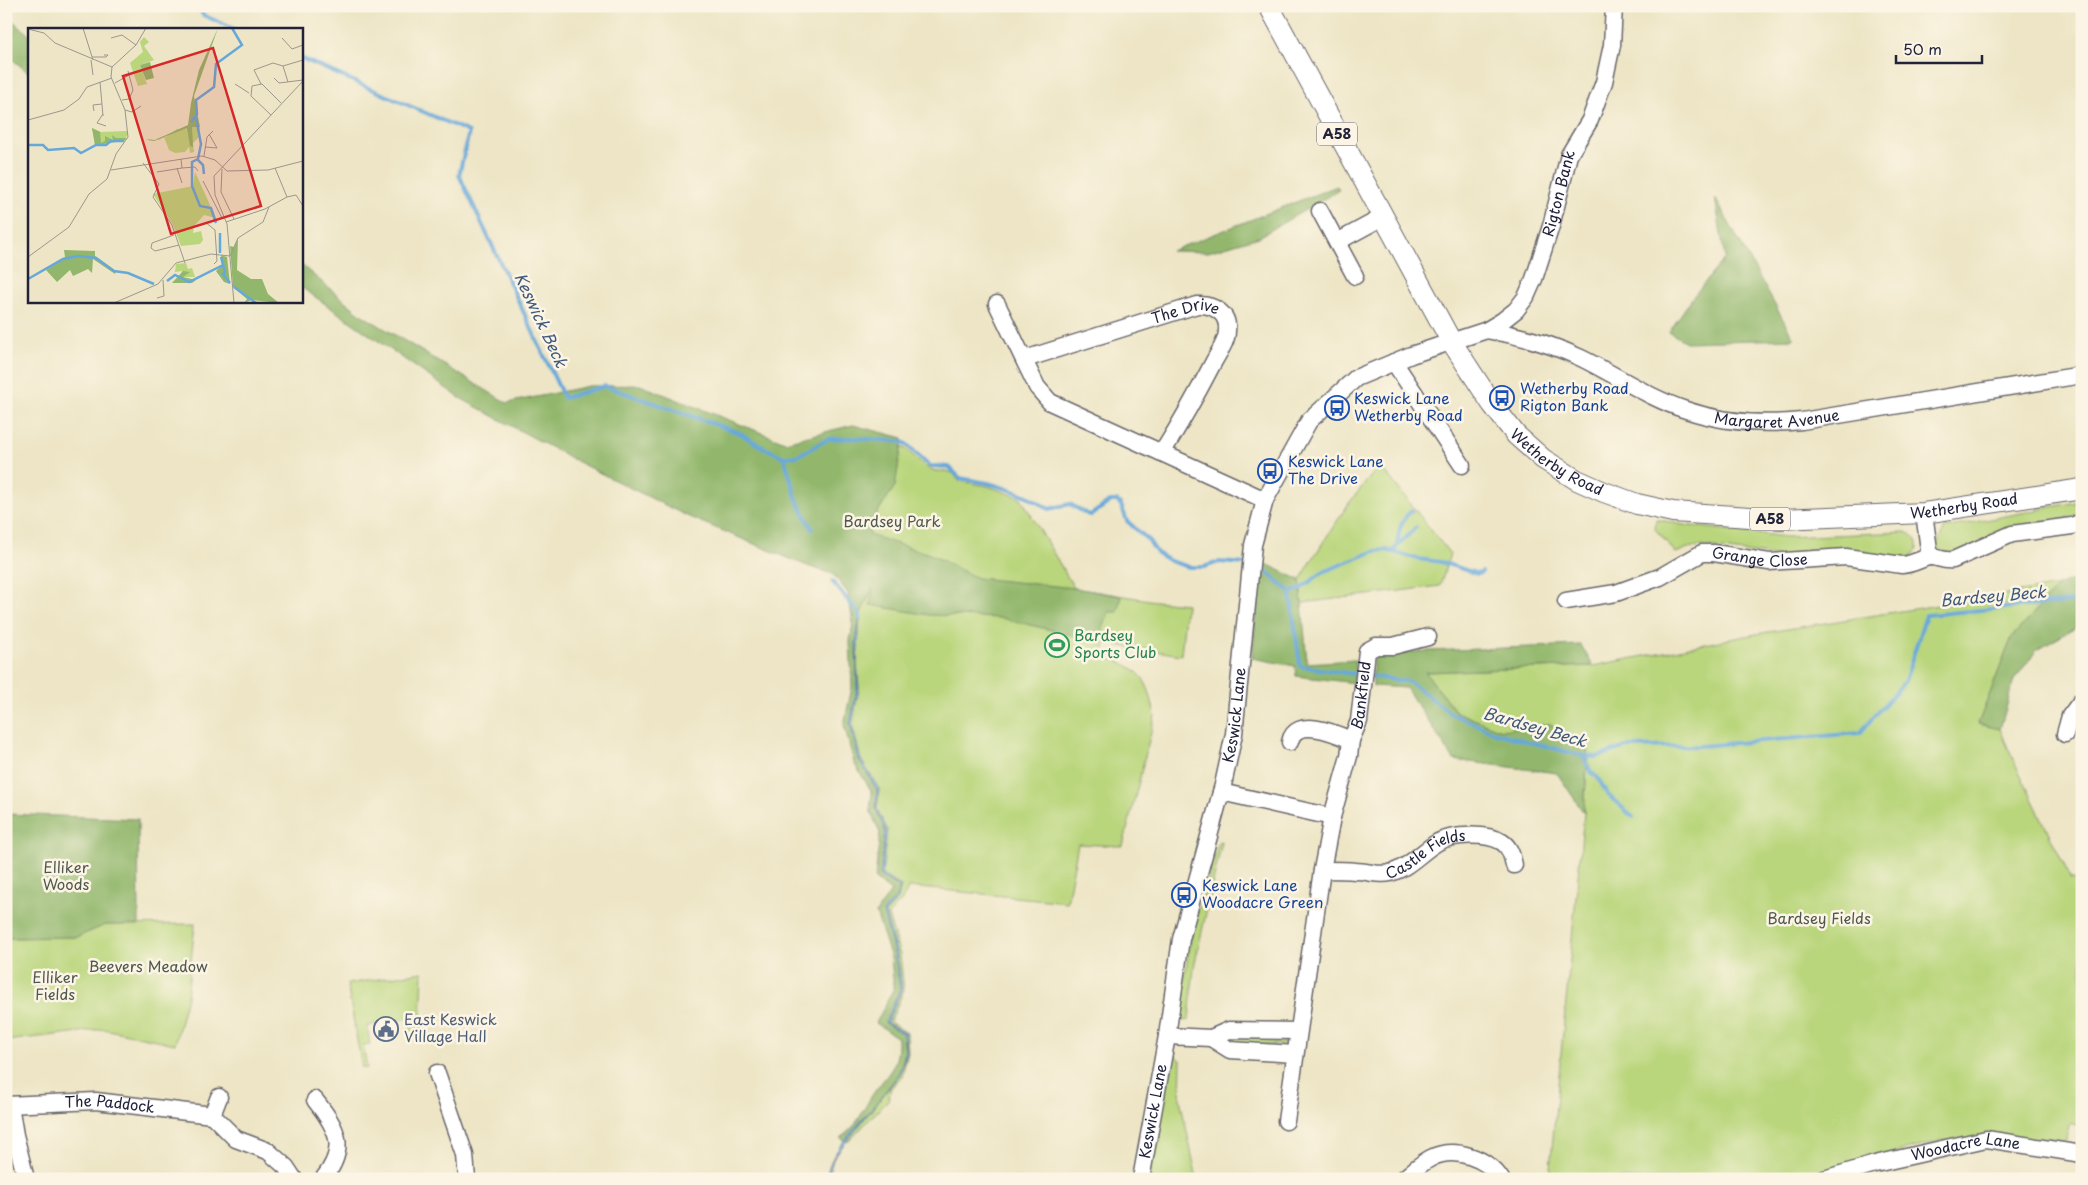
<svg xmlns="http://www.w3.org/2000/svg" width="2088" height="1185" font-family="'Playpen Sans',sans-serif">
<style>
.green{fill:#b9d67c;stroke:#6e7c5c}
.forest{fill:#92b76c;stroke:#5a6c54}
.water{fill:#66a8da;stroke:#44658a}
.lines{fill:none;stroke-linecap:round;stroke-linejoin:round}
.stream{stroke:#66a8da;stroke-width:4}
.minor-casing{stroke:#69666b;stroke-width:19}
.major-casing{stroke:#69666b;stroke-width:22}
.minor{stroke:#fff;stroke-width:16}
.major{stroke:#fff;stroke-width:20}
.labels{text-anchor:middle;stroke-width:5;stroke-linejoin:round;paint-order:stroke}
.shield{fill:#fcf5e5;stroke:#63616e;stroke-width:1}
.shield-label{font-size:14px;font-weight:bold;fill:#22223b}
.street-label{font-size:15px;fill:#22223b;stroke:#fcf5e5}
.transit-label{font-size:15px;fill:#164399;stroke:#fcf5e5;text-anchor:start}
.park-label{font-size:15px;fill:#4f584e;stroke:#fcf5e5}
.leisure-label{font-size:15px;fill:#27864d;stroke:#fcf5e5;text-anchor:start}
.service-label{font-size:15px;fill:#4e5e75;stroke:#fcf5e5;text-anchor:start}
.water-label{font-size:16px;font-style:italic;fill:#3d587b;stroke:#fcf5e5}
.inset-river{fill:none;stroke:#66a8da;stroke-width:2.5}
.inset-road{fill:none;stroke:#9c978e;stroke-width:1}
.view{fill:#d62828;fill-opacity:0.15;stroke:#d62828;stroke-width:2.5}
.inset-edge{fill:none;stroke:#22223b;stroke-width:2.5}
</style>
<rect width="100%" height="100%" fill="#fcf5e5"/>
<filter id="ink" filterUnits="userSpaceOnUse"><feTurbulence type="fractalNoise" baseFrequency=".02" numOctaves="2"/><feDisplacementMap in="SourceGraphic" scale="10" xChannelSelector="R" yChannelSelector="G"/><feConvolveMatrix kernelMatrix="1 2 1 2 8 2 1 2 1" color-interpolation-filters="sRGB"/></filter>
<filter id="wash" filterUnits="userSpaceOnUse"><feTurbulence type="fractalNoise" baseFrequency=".0096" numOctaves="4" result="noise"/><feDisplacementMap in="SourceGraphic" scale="20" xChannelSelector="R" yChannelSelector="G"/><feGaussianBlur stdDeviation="1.12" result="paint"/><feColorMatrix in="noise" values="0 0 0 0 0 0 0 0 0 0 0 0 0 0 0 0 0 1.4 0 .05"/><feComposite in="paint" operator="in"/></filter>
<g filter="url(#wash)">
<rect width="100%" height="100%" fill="#ede5c5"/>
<g class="green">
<path d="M894,445L905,448L926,467L935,471H945L953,473L959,481L988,486L1021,498L1074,588L1155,601L1186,604L1181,655L1105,643L1102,657C1141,666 1148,678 1155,716L1123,846L1078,844L1067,902L909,887L901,902L888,915L900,955L904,990L890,1022L907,1033L908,1053L902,1076L891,1088L888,1100L848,1142L847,1141L900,1074L905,1033L887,1023L902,989L885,913L898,899L882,875L887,829L877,809L879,789L861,760L852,725L859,688L857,663L860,615L874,585L810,452Z"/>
<path d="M1380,465L1450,554L1440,586L1302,603L1300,580L1322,544L1349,503Z"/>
<path d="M2082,501V513L2072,517L2033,524L1954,554L1943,552L1937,546L1938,541L1945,528Z"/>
<path d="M1656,519L1683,525L1787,537L1905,532C1914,535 1918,541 1917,549L1912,555V558L1782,557L1699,546L1688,548L1676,553L1655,529Z"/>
<path d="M2058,586L2012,637L1978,724L2000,729L2011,755L2071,879L2082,880V1127L2071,1123L2066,1140L1941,1141L1791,1179H1549L1584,813L1588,746L1496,733L1456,712L1425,672L1593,666L1756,634Z"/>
<path d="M1219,841L1222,842L1194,967L1189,1020L1184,1021L1178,1017L1192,931Z"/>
<path d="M195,924L187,997L175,1044L104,1029L6,1041V938L77,937L105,925Z"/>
<path d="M423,972L421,1022L423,1037L412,1039L408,1018L367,1026L370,1044L363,1045L367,1068H362L347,984Z"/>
<path d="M1232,1036L1286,1038L1287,1040L1284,1045L1235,1044L1231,1040Z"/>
<path d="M1175,1056L1181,1060L1180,1099L1197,1179H1149L1170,1057Z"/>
</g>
<g class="forest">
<path d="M6,15L29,35V73L6,54Z"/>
<path d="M1337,186L1339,190L1259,237L1208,252L1171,251Z"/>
<path d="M1715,198L1794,339L1686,342L1669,332L1692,298L1725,258Z"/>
<path d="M301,265L362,315L507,403L589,386L640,385L785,442L853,425L903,438L895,486L871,522L869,535L930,554L977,578L1074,588L1121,596L1118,612H1109L1102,632L1101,642L1001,618L929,615L870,605L873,588L860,615L856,641L857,688L850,724L859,760L877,790L876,809L885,830L880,876L900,887L896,898L883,912L895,956L900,989L885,1023L903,1034L905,1053L899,1074L846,1141L840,1138C859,1125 861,1112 873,1094C888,1072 899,1068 898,1038L876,1023L894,988L891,958L876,913L891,891L875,879L880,833L870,810L872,792L854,763L844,725L852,687L850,641L853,623L848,593L833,574L810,567L689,517L580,463L460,398L301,287Z"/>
<path d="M1260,561L1300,580L1307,663L1355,660V683L1296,676L1295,666L1252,658Z"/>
<path d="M2082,576V624L2036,651L2014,680L2000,729L1978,724L2012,637L2058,586Z"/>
<path d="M1581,645L1593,666L1425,672L1456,712L1501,730L1550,724L1588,746L1584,813L1557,773L1454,760L1406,688L1373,686V661L1379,653Z"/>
<path d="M6,814L138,819L139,925H105L77,937L6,938Z"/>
</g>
<path class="water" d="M860,615L857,663L859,688L852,725L861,760L879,789L877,809L887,829L882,875L901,886L898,899L885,913L897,955L902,989L887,1023L905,1033L907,1053L900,1074L834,1157L827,1179C825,1142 901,1095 905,1053C906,1047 904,1040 903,1034L885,1023L900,989L895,956L883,912L896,898L900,887L880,876L885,830L876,809L877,790L859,760L850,724L857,688L856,641Z"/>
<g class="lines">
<g class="stream">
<path d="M198,6L203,15L234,29"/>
<path d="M301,58L469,132L459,175L564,398L605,386L740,433L759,445L784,457L797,500L812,529"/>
<path d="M784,457L797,456L828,439L851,438L895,441L905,443L930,466L949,467L960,478L988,483L1008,489L1027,496L1049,509L1070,504L1087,514L1091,515L1111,501H1117L1121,505L1127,521L1149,541L1157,553L1170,561L1189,567H1204L1219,562L1246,564"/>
<path d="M1397,545C1399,530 1400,521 1412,510"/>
<path d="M1392,552L1416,527"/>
<path d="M1256,565C1269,571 1268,574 1278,582C1283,586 1286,587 1290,592L1300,666L1360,675"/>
<path d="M832,581L860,615V619"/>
<path d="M1290,592L1299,590L1323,572L1375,551L1386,550L1418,559L1441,562L1478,574L1482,572"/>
<path d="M1369,676L1410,682L1452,714L1496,733L1583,756L1597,757L1626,747L1700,746L1860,733L1905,681L1926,615L2082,601"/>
<path d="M1583,756L1591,772L1598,778L1608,795L1633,817"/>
</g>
</g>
</g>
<g filter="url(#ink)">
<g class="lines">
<defs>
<g id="minor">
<path d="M1320,211L1355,276"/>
<path d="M1337,242L1383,217"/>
<path d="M997,304L1037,387L1050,402L1265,500"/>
<path id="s1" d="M1487,330C1519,335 1551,344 1581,358C1616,375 1649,398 1686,410C1724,423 1763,425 1802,421L2082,375"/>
<path id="s2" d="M1025,359L1197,305C1213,304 1229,313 1227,331C1227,342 1218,353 1213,363C1197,394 1180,424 1162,453"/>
<path d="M1394,362L1462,465"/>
<path d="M1924,513L1930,557"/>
<path id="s3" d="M1566,601L1616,593L1660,577L1702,553H1714L1769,562L1846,557L1902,565C1914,564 1920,559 1929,557C1937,556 1944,562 1953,560L2012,534L2072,526L2082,522"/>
<path d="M2065,734L2070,716L2082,700"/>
<path d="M1290,742C1295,716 1335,733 1351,740"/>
<path d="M1221,792L1332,817L1322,870L1286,1121"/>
<path id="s4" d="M1332,817L1349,756L1351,740L1359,721L1367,651L1376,646H1393L1428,637"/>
<path id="s5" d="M1322,870C1333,870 1345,870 1356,871C1368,871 1379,876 1390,873C1409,868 1422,851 1438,842C1453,834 1487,833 1502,842C1510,847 1512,856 1514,865"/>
<path d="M1167,1036L1211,1038L1229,1030L1298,1031"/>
<path d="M1211,1038L1230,1050L1295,1054"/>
<path d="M437,1073L465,1155L467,1179"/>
<path d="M315,1100C338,1129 348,1148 323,1179"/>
<path id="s6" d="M6,1105L96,1101L212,1115L236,1139L268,1151L286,1167L294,1179"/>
<path d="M10,1105L15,1135L26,1179"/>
<path d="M212,1115L219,1097"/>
<path id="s7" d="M1141,1179L1167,1036L1181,939L1223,785L1234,734L1253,545L1265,500L1309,421L1356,378L1411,355L1487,330L1502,321L1516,310L1526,297L1534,279L1551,226L1569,155L1590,120L1604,82L1612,45L1614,6"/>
<path d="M1403,1179C1412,1172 1421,1163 1431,1158C1455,1146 1487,1158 1501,1179"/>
<path id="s8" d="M1824,1179L1875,1164L1986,1139L2082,1154"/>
</g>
<g id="major">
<path id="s9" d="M1269,6L1451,341L1492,404L1516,435L1543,459L1577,480L1604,492L1637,504L1673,512L1781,519L1924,513L2082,489"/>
</g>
</defs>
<use href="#minor" class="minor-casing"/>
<use href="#major" class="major-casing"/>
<use href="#minor" class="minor"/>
<use href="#major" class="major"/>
</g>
</g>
<defs>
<symbol id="bus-ring" viewBox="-11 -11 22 22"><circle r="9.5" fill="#fcf5e5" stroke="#1a4fb4" stroke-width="1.5"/><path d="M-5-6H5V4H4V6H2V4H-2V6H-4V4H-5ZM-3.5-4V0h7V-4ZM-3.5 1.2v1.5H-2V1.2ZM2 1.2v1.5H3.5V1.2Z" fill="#1a4fb4"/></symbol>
<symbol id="stadium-ring" viewBox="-11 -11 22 22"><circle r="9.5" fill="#fcf5e5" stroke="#2e9e5b" stroke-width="1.5"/><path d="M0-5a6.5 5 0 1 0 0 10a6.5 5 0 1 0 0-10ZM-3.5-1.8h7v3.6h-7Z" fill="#2e9e5b"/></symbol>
<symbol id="civic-ring" viewBox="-11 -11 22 22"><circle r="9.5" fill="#fcf5e5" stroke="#5c6f8a" stroke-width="1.5"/><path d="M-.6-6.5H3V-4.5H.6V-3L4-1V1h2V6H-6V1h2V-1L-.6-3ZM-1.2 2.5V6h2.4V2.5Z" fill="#5c6f8a"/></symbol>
</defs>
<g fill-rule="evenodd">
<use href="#bus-ring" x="1488" y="384" width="28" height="28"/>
<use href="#bus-ring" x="1323" y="394" width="28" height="28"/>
<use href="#bus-ring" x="1256" y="457" width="28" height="28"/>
<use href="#stadium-ring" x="1043" y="631" width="28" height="28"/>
<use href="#bus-ring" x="1170" y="881" width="28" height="28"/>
<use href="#civic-ring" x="372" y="1015" width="28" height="28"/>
</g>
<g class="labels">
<g class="shield">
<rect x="1317" y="122.5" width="40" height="23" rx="4"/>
<rect x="1750" y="507.5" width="40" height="23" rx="4"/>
</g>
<g class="shield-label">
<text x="1337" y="139">A58</text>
<text x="1770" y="524">A58</text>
</g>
<g class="street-label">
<text dy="5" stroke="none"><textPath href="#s7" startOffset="1146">Rigton Bank</textPath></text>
<text dy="5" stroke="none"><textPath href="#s2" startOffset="168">The Drive</textPath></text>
<text dy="5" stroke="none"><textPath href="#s1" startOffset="308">Margaret Avenue</textPath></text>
<text dy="5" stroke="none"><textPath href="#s9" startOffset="545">Wetherby Road</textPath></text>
<text dy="5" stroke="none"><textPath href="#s9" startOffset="965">Wetherby Road</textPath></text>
<text dy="5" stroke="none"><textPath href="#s3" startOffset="204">Grange Close</textPath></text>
<text dy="5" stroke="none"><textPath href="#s4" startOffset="126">Bankfield</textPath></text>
<text dy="5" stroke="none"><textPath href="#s7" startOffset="474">Keswick Lane</textPath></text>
<text dy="5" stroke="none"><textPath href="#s5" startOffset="109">Castle Fields</textPath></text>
<text dy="5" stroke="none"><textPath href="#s6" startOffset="104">The Paddock</textPath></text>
<text dy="5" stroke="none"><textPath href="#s7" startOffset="69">Keswick Lane</textPath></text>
<text dy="5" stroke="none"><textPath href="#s8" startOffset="146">Woodacre Lane</textPath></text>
</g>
<g class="transit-label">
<text x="1520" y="394">Wetherby Road<tspan x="1520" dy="17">Rigton Bank</tspan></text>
<text x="1354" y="404">Keswick Lane<tspan x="1354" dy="17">Wetherby Road</tspan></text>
<text x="1288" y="467">Keswick Lane<tspan x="1288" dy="17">The Drive</tspan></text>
<text x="1202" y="891">Keswick Lane<tspan x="1202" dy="17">Woodacre Green</tspan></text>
</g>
<g class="park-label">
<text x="892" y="527">Bardsey Park</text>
<text x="66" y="873">Elliker<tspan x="66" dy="17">Woods</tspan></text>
<text x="1819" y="924">Bardsey Fields</text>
<text x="148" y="972">Beevers Meadow</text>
<text x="55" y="983">Elliker<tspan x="55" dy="17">Fields</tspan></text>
</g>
<g class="leisure-label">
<text x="1074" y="641">Bardsey<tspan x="1074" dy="17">Sports Club</tspan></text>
</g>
<g class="service-label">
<text x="404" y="1025">East Keswick<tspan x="404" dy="17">Village Hall</tspan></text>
</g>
<g class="water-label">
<text transform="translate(541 320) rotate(65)" y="6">Keswick Beck</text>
<text transform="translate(1993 596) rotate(-5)" y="6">Bardsey Beck</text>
<text transform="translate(1535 727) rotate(16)" y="6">Bardsey Beck</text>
</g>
</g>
<g transform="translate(28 28)">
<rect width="275" height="275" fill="#ede5c5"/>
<path d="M116,9L121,14L116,18L126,32L112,37L119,56L110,58L102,35L115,24L112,14ZM161,97L172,98L171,109L165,115L166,124L162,125L161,119L157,124L147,125L141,122L136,109L131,112L128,111L127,113H122L118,111L126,113L128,111L136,108L138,109L149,101L160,100ZM64,100L73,104L99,103L100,106L96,113H83L73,118L67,117ZM167,144L188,190L176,187L166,198L165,205L173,203L175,212L172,216L153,218L145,197L125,166L165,158ZM158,235L160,241L164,240L167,249H155L154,243L147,244L148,236Z" fill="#b9d67c"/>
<path d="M190,0L166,68L172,99H164L165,119L162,118L159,100L126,113L118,111L127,112L160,97L163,75L171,42ZM122,34L126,50L118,52L112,37ZM64,100L72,104L73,115L77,113V108L85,112L84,107L88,110H99L96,113L67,117ZM210,211L209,242L223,251H234L240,266L251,275L223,272L216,275L219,271L205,259L202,218L206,219ZM36,222L67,223V228L88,243L87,246L65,231L64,245L60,241L45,248L42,242L29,254L18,242L37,229ZM193,227L199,229L202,256L196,254L188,243L194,237ZM155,243L162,244L155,249L168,252L164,255H144Z" fill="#92b76c"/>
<path class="inset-river" d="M168,90L173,116L170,131L164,134V158L172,178L183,180L188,195M163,94L169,86L168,72L186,59L188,36L214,17L204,0M0,117H15L20,122L46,120L53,125L68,117H78L83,113H96M170,132L175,137L176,146M192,225V205M193,229L197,244L195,246L202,255M0,251L35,231L50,228L68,230L86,243L100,245L126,256M139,253L147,247L161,254L195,237M206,259L228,275"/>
<path class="inset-road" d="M55,0L65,32M0,1L16,5L27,15L84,39M83,10L94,7L108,17M254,10L264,21L275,17M64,29H78L80,27H76M63,32L65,47M255,38L275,32M84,39L108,17L118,0M246,50L251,55L275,52M72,54L75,88M87,55L101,47M207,56L221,65M233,56L226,42L245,35L255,38L260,54M94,72L101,71L105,62L100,43M97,82L104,84L113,78M66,83L65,77L74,76M75,86L69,95L78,98M243,87L223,68L224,58L234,56L253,75M0,92L36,82L51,71L59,59L84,50M177,119L189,120L181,106M176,128L179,109L185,103M115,135L131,156L125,169L144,197L157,235M149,140L154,155M154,140L167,139L170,143M247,140L259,169L268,167L275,178M194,141L193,164L206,191M83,142L174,128L187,132L199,143L240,142L275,133M129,144L154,140L153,131M175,153L194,190M177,194L187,202L189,233L186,236M198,194L237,181L259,169M146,207L124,215L123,220L127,223L151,217M0,229L41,199L61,166L79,151L88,126L100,109L97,82L83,49L84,39M129,270L136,268L135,252M86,275L130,256L148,235L183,226L202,228L210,210L235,194L241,179M206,275L199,196L187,167L186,148L275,53"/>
<path class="view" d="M185,20L233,178L143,206L95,48Z"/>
<rect width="275" height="275" class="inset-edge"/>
</g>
<rect width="2088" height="1185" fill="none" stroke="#fcf5e5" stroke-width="25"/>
<path d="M1896 55v8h86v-8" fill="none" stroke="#22223b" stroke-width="2.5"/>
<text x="1903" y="55" font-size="15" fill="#22223b" stroke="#fcf5e5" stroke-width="4" paint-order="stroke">50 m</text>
</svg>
